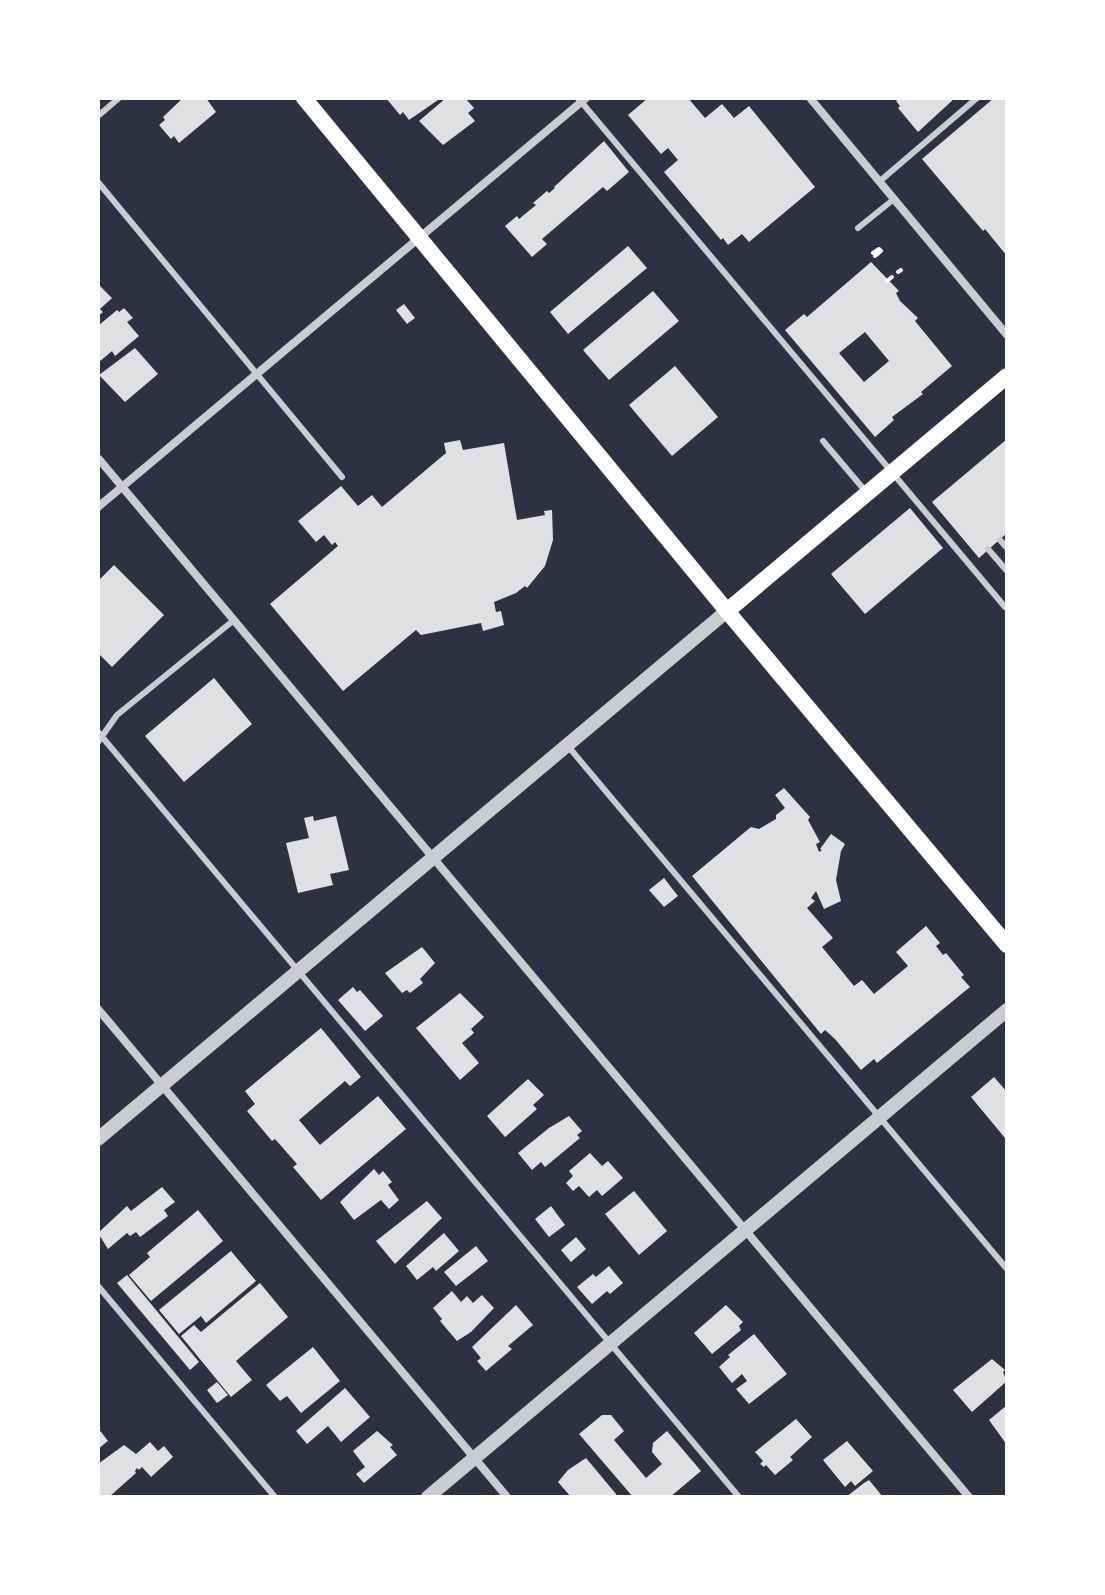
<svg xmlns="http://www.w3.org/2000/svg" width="1105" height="1595" font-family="Mulish,sans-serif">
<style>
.building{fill:#e0e0e3;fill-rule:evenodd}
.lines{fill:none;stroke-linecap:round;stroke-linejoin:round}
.path{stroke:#fff;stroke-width:4}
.service{stroke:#caccd0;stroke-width:6}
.minor{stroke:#caccd0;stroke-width:8}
.tertiary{stroke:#caccd0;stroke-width:14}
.secondary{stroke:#fff;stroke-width:16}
</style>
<rect width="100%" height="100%" fill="#2d3142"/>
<g class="building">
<path d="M183,98H206L216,112L179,143L174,136L171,139L159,125L165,120L163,117Z"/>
<path d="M386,98H441L409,120L403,112L400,115Z"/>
<path d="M446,98H465L474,108L468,113L475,121L443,145L419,121Z"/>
<path d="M648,98H688L705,118L722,104L734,118L749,106L815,187L749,242L742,234L728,245L723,238L721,240L664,172L678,160L668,148L661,154L628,115Z"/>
<path d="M900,98H955L918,132L898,108L900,106L896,101Z"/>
<path d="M994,98H1007V256L985,229L983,231L922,159Z"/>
<path d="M604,141L629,172L607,191L603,187L542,239L547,244L532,257L505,226L517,216L519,219L536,205L533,203L547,191L549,193L555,188L554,187Z"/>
<path d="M628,246L647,268L568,334L550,312Z"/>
<path d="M871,262L899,291L896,293L900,301L918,318L915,321L952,366L921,392L923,394L892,417L894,420L875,437L785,330L804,314L807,317ZM865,332L889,361L864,382L839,353Z"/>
<path d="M98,284L112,298L100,309L103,312L98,316Z"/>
<path d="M653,291L679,321L609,380L583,350Z"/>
<path d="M404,304L415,318L407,324L396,310Z"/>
<path d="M124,308L133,318L127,322L139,336L115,356L112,351L98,363V326L117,310L119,312Z"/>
<path d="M135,348L158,374L125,402L99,375Z"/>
<path d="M675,366L718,417L672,456L629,405Z"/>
<path d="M1007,439V533L979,558L932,502Z"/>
<path d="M460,440L463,450L504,443L517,520L545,515L544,511L552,510L553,540L545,566L527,588L525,586L516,593L494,602L496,612L501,611L504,625L483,631L481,623L421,635L416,630L343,691L270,604L338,546L335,542L332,545L324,535L316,542L298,521L341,486L358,506L372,495L382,507L446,453L444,443Z"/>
<path d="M910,508L943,548L865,614L831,574Z"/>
<path d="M114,565L164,615L112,667L98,653V581Z"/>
<path d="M214,678L252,724L184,782L145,736Z"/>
<path d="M784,788L810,817L808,820L820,842L816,844L819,852L822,850L820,849L831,834L845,844L841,851L836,880L841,901L824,909L816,891L811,898L815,901L807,908L833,938L822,947L854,986L862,980L874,994L908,966L896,952L926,926L940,943L936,946L943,955L946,953L964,975L961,977L970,987L877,1063L874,1059L861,1070L835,1039L825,1030L821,1034L692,876L751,827L759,829L776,819V815L785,808L775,795Z"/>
<path d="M313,816L314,821L336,816L349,870L330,874L333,885L298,893L286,843L309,838L304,818Z"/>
<path d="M664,878L678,896L664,907L649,890Z"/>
<path d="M422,947L435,963L420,979L423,983L410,993L407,990L402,993L385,973Z"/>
<path d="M353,987L357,992L360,990L383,1016L365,1031L338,1000Z"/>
<path d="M460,993L484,1017L471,1029L474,1033L462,1043L479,1063L460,1080L416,1028Z"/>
<path d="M321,1028L361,1077L350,1086L345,1081L299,1120L320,1145L378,1096L406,1129L321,1200L293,1167L297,1164L275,1139L272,1141L247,1111L255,1104L245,1091Z"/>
<path d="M994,1077L1007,1092L1005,1138L971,1097Z"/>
<path d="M528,1079L544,1095L533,1105L537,1109L505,1137L487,1116Z"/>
<path d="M569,1116L582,1131L577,1135L580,1138L545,1167L541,1162L532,1170L518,1153L549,1128Z"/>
<path d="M590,1153L602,1166L608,1161L623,1178L602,1196L597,1190L589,1197L579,1186L573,1191L566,1183L573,1176L569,1171Z"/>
<path d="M374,1169L379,1175L383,1171L392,1182L388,1185L399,1200L389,1209L381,1200L354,1220L340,1202Z"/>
<path d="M162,1187L175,1202L164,1210L168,1216L140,1237L136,1232L130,1236L127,1233L108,1249L98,1233L127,1206L131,1211Z"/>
<path d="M634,1191L667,1231L639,1255L605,1214Z"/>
<path d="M427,1201L442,1218L395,1264L376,1241Z"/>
<path d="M551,1206L565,1225L549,1237L535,1219Z"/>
<path d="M198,1210L223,1241L151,1301L129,1275L150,1257L147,1253Z"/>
<path d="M444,1233L459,1251L436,1271L433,1267L417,1280L406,1266Z"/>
<path d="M576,1237L586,1249L571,1262L561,1250Z"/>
<path d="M476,1246L488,1261L456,1286L444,1272Z"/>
<path d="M231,1251L256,1281L206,1323L201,1316L179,1334L159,1310Z"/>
<path d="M609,1266L623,1283L610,1294L607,1291L592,1304L577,1287L593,1274L596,1277Z"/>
<path d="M127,1275L199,1362L190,1370L117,1283Z"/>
<path d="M260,1283L288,1317L236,1361L252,1380L231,1397L181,1336L194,1325L201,1332Z"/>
<path d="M452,1291L461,1302L467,1296L473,1303L482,1295L494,1308L471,1332L457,1341L440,1321L442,1319L433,1308Z"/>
<path d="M516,1305L533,1325L508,1346L512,1349L486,1371L477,1361L481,1358L472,1347Z"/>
<path d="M726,1305L743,1322L739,1326L741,1330L712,1354L694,1333Z"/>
<path d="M754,1334L787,1374L749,1404L736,1389L747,1381L742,1374L732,1383L719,1367L730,1357L728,1355Z"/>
<path d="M313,1347L340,1381L301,1413L287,1396L280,1401L266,1385Z"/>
<path d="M992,1359L1005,1370L1003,1372L1007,1381L972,1412L953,1390Z"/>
<path d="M217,1382L228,1395L217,1403L207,1390Z"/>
<path d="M345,1388L370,1417L341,1442L328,1426L307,1444L296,1431Z"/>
<path d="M1007,1405V1445L989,1420Z"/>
<path d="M602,1415H611L624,1431L614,1440L646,1478L662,1464L652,1452L653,1443L667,1431L701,1471L670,1497H633L579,1434Z"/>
<path d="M796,1419L812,1437L790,1457L793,1460L775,1475L766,1465L764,1467L760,1464L763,1461L755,1452Z"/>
<path d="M98,1428L108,1441L98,1449Z"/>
<path d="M377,1431L393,1445L390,1447L397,1455L364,1483L356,1474L365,1467L353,1451Z"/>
<path d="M847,1441L873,1471L855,1486L851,1481L845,1487L823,1460Z"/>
<path d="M150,1442L158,1451L164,1446L173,1457L151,1477L142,1467L139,1470L137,1468L135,1471L136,1473L109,1497H98V1464L124,1445L136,1454Z"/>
<path d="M586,1458L616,1494L617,1497H571L558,1482L568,1470Z"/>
<path d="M869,1480L883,1497H846L864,1483Z"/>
</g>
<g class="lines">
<g class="path">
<path d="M873,253L879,249L881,251L875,256"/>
<path d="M898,272L901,270"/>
<path d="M887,281L892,277"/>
</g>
<g class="service">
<path d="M578,98L1005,607L1007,605"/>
<path d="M98,116L119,98"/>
<path d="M880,181L977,98"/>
<path d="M98,182L342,477"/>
<path d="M858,228L894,199"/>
<path d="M823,441L867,493"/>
<path d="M1000,540L1007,548"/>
<path d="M988,549L1007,571"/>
<path d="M98,732L739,1497"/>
<path d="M98,742L117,715L234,620"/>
<path d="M567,745L1007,1269"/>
<path d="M98,1286L275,1497"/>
</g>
<g class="minor">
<path d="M810,98L1007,335"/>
<path d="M98,458L969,1497"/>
<path d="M98,507L586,98"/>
<path d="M98,1009L507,1497"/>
</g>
<g class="tertiary">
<path d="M98,1139L727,611"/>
<path d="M428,1497L1007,1010"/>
</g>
<g class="secondary">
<path d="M304,98L727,611L1007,945"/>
<path d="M727,611L1007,376"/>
</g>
</g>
<rect width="1105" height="1595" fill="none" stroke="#ffffff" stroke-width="200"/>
</svg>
